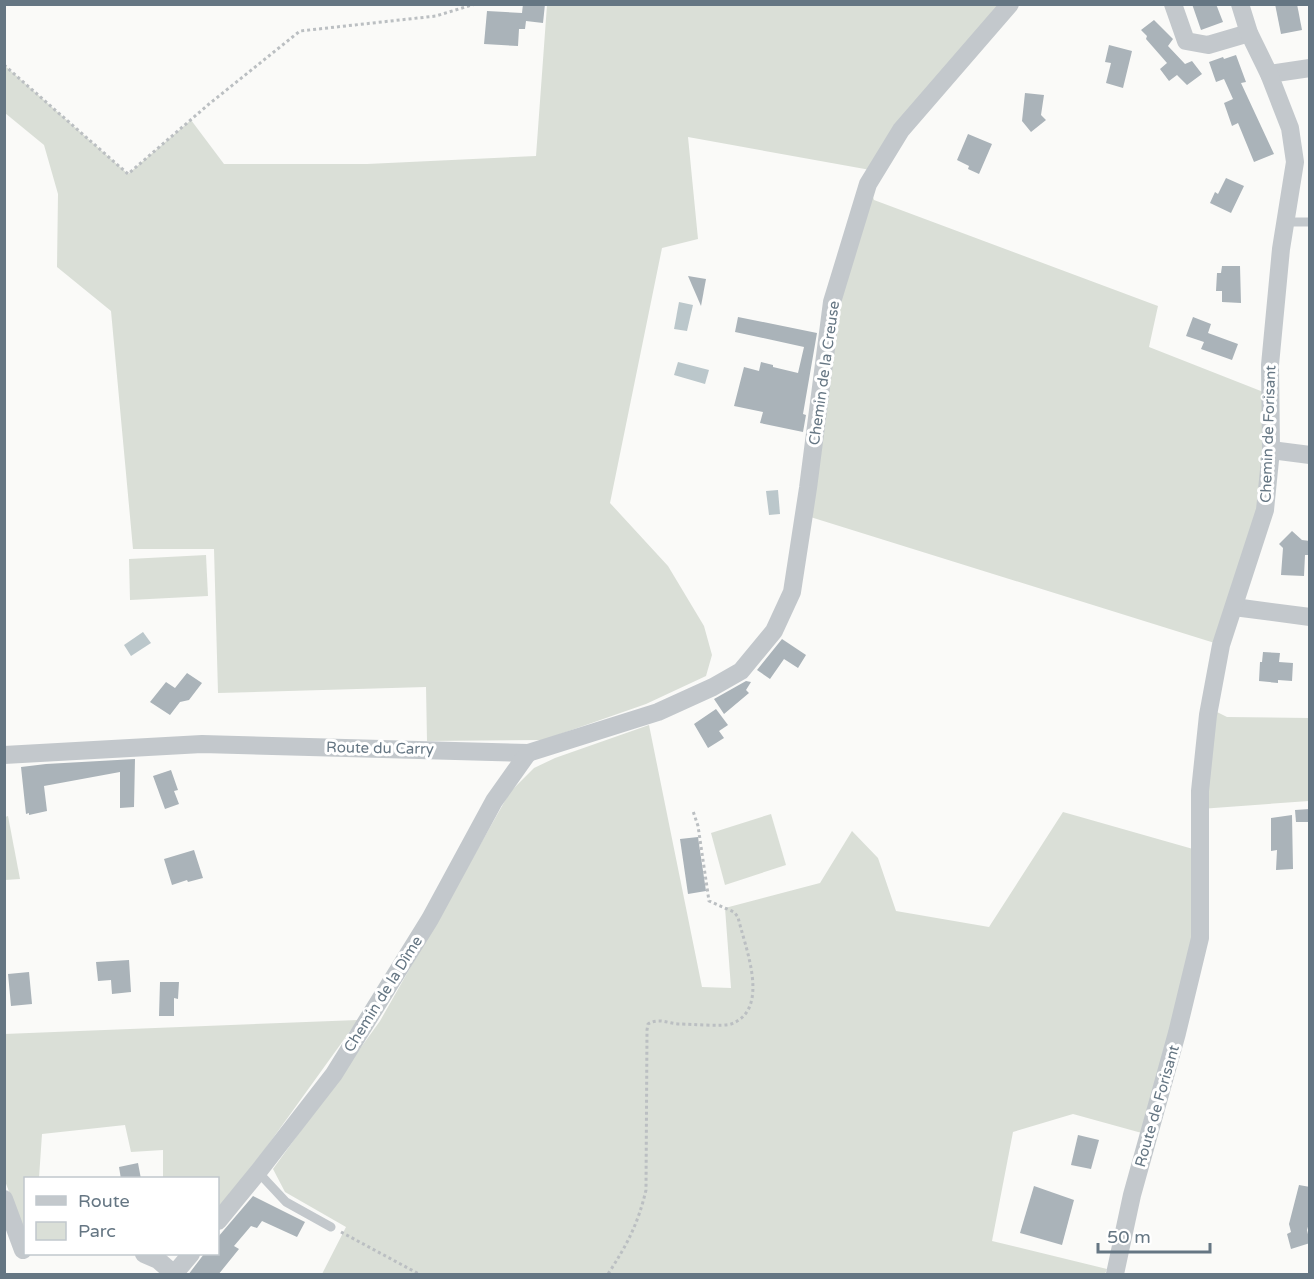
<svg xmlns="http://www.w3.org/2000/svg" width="1314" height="1279" font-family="'Varela Round',sans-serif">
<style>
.green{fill:#dadfd7}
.water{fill:#bbc7cb}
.building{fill:#aab3b9}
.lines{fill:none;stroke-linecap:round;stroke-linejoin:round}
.path{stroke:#bbbfc2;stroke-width:3;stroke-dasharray:3 3;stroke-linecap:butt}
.lane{stroke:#c3c8cc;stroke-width:9}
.street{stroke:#c3c8cc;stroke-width:18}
.labels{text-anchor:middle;stroke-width:6;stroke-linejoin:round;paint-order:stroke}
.street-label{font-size:15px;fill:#657683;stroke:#fff}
</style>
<rect width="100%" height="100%" fill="#fafaf8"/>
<g class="green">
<path d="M547,5H1010L876,171L688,137L698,239L662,248L610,503L668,566L704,626L712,655L706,676L646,704L543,740L427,741L426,687L218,693L214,549H133L111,311L57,267L58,194L44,145L5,113L4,65L128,174L191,120L224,164H367L536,156Z"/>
<path d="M868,184L874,200L1158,306L1149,347L1271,395L1265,510L1221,645L804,515L832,302Z"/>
<path d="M206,555L208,596L130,600L129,559Z"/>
<path d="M1209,708L1227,717L1309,718V801L1200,809Z"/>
<path d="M649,725L702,987L731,988L725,908L820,883L852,831L878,858L896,911L989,927L1063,812L1200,851V938L1149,1135L1073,1114L1013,1132L992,1241L1107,1269L1105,1274H322L346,1227L285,1192L273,1169L380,1021L510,792L534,768L555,758Z"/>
<path d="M771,814L786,865L725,885L711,833Z"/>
<path d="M8,816L20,879L5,880V817Z"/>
<path d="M358,1020L263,1152L218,1210V1178H163V1150L131,1152L125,1125L42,1134L39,1178H26L25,1234L5,1181L4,1034Z"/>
</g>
<g class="water">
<path d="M679,302L693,305L687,331L674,329Z"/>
<path d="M678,362L709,370L705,384L674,375Z"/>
<path d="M778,490L780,514L769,515L766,491Z"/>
<path d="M143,632L151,643L131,656L124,645Z"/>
</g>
<g class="building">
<path d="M523,4H545L543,23L526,21L525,29H519L518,46L484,44L487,11L522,13Z"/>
<path d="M1192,4H1216L1223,22L1201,30Z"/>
<path d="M1275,4H1297L1302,30L1281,34Z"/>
<path d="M1154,20L1173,39L1168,46L1185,64L1192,61L1202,74L1187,85L1177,75L1169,81L1160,69L1167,63L1146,39L1147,36L1141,30Z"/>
<path d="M1109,45L1132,51L1123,88L1106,83L1111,63L1105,62Z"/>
<path d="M1236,55L1246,82L1241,83L1274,154L1254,162L1238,123L1232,126L1224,103L1233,99L1224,79L1216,82L1209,62L1223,57L1224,59Z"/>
<path d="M1025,93L1044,95L1041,115L1046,120L1031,132L1022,121Z"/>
<path d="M968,134L992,144L979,174L968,169L969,166L957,160Z"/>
<path d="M1226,178L1244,186L1231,213L1210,203L1215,192L1218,194Z"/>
<path d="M1222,266H1240L1241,303L1222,302V291H1216L1217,273H1221Z"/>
<path d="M688,276L706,279L701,306Z"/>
<path d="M738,317L817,333L803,414L806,415L803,432L760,423L763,412L734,406L744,367L759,371L761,362L773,365V367L798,373L804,347L735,332Z"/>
<path d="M1193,317L1211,324L1208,333L1238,344L1232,360L1201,349L1204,342L1186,336Z"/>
<path d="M1292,531L1302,540L1310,541V555H1305L1304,576L1281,575L1283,548L1279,544Z"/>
<path d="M782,639L806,655L798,668L784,659L770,679L757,670Z"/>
<path d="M1263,652L1280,653L1279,662L1293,663L1292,681L1278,680V683L1259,681L1260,662H1262Z"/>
<path d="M187,673L202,683L189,700L180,702L170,715L150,702L166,682L175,688Z"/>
<path d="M746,681L751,682L746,690L749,693L724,714L714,699Z"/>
<path d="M716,709L728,725L719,731L724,738L708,748L694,724Z"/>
<path d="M135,759L134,807L120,808V772L44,786L47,811L29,815V813L26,814L21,767L46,764Z"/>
<path d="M171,770L178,790L174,791L179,804L165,809L153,776Z"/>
<path d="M1310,809V822H1296L1295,810Z"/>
<path d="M1292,815L1293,869L1276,870L1277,850L1271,851V818Z"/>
<path d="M698,837L706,891L688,894L680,839Z"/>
<path d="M194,850L203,878L188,882L187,880L172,885L164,859Z"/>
<path d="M129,960L131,992L112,994L111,980L98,981L96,962Z"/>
<path d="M29,972L32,1004L11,1006L8,974Z"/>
<path d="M160,982H179L178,999L174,998V1016H159Z"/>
<path d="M1078,1135L1099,1140L1091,1169L1071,1165Z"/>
<path d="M138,1163L141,1179H121L119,1167Z"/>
<path d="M1299,1185L1310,1187V1220L1307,1230L1310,1243L1291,1249L1287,1234L1291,1232L1289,1224Z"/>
<path d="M1034,1186L1074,1200L1062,1245L1020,1233Z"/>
<path d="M253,1196L305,1222L297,1237L262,1221L257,1228L251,1226L234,1246L239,1249L218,1275H188L204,1254H218V1237Z"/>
</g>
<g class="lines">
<g class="path">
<path d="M4,65L128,174L209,104L300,31L436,16L475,4"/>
<path d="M341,1232L419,1274"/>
<path d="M608,1274C627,1245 638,1224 646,1190L647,1030L648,1024C660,1017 668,1024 680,1024C692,1024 722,1027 731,1024C772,1009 744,945 738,917L734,912L709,901L698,826L693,811"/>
</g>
<g class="lane">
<path d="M1285,222H1310"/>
<path d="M258,1172L286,1202L331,1227"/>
</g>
<g class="street">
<path d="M1173,4L1186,41L1208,45L1249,33"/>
<path d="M1269,74L1310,68"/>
<path d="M1271,450L1310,455"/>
<path d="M1234,607L1310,617"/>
<path d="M4,755L202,744L528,753L658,712L713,687L741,671L774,631L792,592L808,488L832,302L868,184L901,130L1010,4"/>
<path d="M4,1199L23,1250"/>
<path d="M218,1221L258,1172L334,1074L430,919L494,801L528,753"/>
<path d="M144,1254L158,1260L174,1274"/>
<path d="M174,1274L191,1254"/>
<path d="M1115,1274L1132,1195L1177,1033L1200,938V791L1208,715L1221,645L1265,510L1271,450L1270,365L1281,249L1295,162L1290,128L1269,74L1249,33L1240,4"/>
</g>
</g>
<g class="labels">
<g class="street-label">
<text transform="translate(824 373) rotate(-82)" y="5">Chemin de la Creuse</text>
<text transform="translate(1268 434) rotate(-88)" y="5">Chemin de Forisant</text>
<text transform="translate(380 748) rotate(1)" y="5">Route du Carry</text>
<text transform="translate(383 994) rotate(-58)" y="5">Chemin de la Dîme</text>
<text transform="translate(1157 1106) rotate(-74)" y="5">Route de Forisant</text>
</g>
</g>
<rect width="1314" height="1279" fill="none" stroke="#657683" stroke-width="12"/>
<rect x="24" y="1177" width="195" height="78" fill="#ffffff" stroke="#c1c8cd" stroke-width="1.5"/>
<rect x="36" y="1196" width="30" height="9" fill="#c3c8cc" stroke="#c1c8cd" stroke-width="1.5"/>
<text x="78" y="1207" font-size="18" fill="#657683">Route</text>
<rect x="36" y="1222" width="30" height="18" fill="#dadfd7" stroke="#c1c8cd" stroke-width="1.5"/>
<text x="78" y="1237" font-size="18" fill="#657683">Parc</text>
<path d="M1098 1243v9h112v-9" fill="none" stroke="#657683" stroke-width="3"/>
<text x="1107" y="1243" font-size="18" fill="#657683" stroke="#ffffff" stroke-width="4.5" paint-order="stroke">50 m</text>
</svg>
